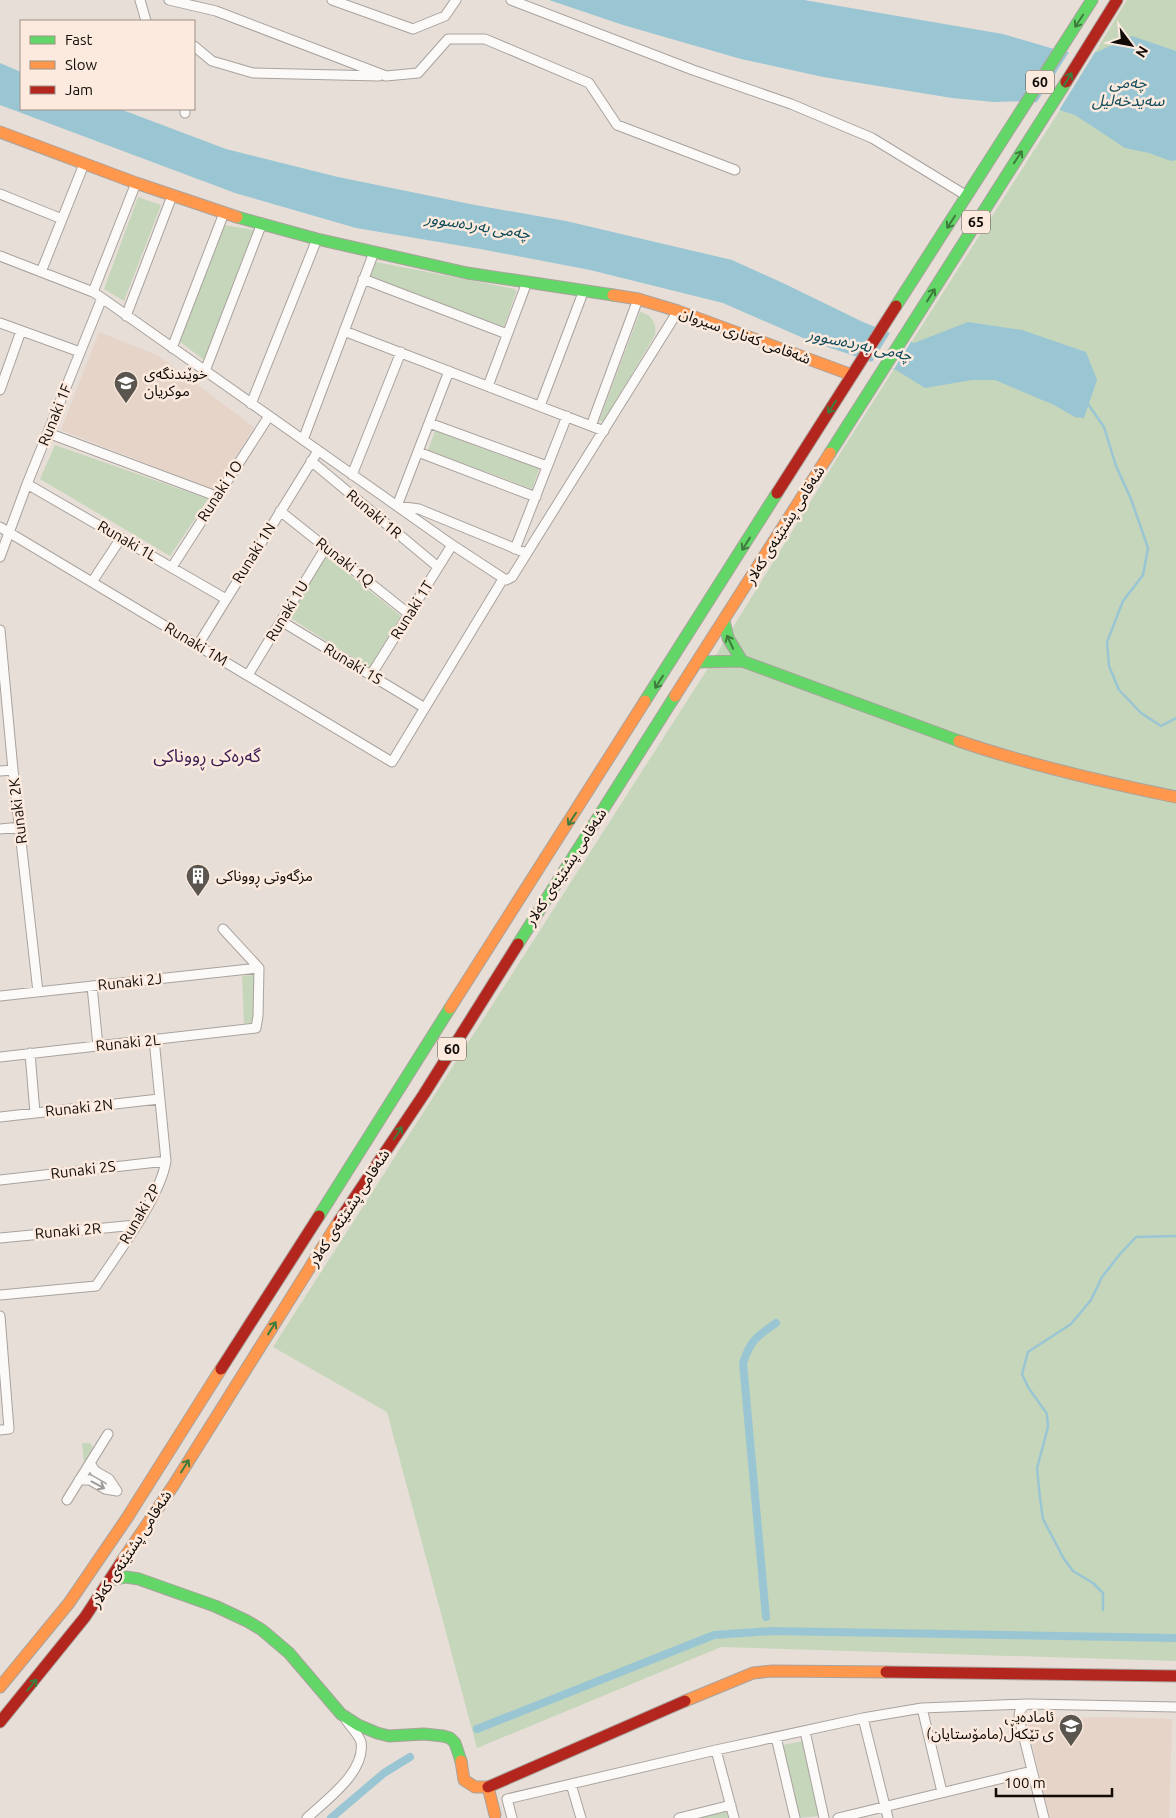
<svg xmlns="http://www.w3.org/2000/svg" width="1176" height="1818" viewBox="0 0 1176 1818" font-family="Ubuntu,'Noto Sans Arabic',sans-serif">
	<rect width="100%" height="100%" fill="#e7ded7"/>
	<path fill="#e6d4c8" d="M99,332L159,356L254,427L215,490L61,430Z
		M1110,1717L1172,1719L1169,1818H1050L1026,1718Z"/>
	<path fill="#c5d6ba" d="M1127,0H1176V1661L721,1647L477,1748L387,1412L273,1347L703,676L841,452L1058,113Z
		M138,197L161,205L124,301L104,289Z
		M224,225L254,230L204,360L179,341Z
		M376,262L515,289L516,292L504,327L370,276Z
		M640,312C652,314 657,324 655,335L603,422L599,421Z
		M435,431L539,469L532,489L428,450Z
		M55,445L208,499L170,556L40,479Z
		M326,556L401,616L369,668L289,617Z
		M254,975L253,1022L244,1024L242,976Z
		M82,1443H90L93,1447L84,1463Z
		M803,1741L819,1816L798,1818L783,1745Z
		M726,1811L728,1818H696Z"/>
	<path fill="#9ac6d4" d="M549,0H804L1003,34L1064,52H1097L1132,36L1176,51V160L1171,161L1149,153L1125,148L1075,115L1032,101L994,102L952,98L823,77L741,59L623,25Z
		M0,63L21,72V109H120L226,149L338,177L475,205L566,221L732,260L785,284L863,322L914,343L968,322L1022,330L1086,352L1097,380L1084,418L1075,417L1054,405L995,380H972L925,388L896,370L810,341L723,303L590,270L480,249L356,228L235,193L0,105Z"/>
	<path fill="#e7ded7" d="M1071,49H1097L1058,112L1035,105Z
		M890,333L911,342L894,369L872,362Z"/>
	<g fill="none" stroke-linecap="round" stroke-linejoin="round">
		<path stroke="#9ac6d4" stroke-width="2.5" d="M1088,404L1104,427L1116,466L1131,499L1148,548L1143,575L1123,601L1107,642L1109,666L1119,690L1141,713L1161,726L1176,718
			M1103,1610V1593L1093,1583L1073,1571L1064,1559L1043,1519L1040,1498L1037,1468L1048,1427L1047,1414L1028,1387L1022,1374L1028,1352L1071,1324L1091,1300L1102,1277L1120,1254L1136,1237L1176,1236"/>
		<path stroke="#9ac6d4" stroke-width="8" d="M766,1617L743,1363C750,1341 757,1336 776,1323
			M477,1729L714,1635L772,1631L1176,1638
			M331,1818L384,1773L410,1757"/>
		<defs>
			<path id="street" d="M140,0L146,21
				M169,0L216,11L386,76L418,73L448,39H485L589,83L617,125L735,170
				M332,0L413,29L445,16L456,0
				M511,0L693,70L791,104L872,138L967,196
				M194,46L212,61L253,73L379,76
				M185,109V113
				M0,194L62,219
				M0,256L93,292L102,298L448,542L506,580L512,577L678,311
				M41,272L84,164
				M363,279L507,334
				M93,292L136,183
				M126,316L172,196
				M0,323L80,352
				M344,331L604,431
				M172,348L224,213
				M205,371L262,223
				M449,371L397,506L419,509L526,553
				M488,386L527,282
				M0,390L21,331
				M251,404L317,239
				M540,406L584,290
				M429,423L547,466
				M591,426L638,299
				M48,433L216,496
				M303,440L374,252
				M418,452L536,497
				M311,461L438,567
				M352,475L401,352
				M27,484L226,599
				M280,511L409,614
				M0,527L392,762L503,579
				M515,549L567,416
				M0,557L27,484L102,298
				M172,567L269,416
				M92,582L121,538
				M281,621L425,708
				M0,630L13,770L38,992
				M198,645L318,451
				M248,675L326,547
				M371,675L452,545
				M0,771L13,770
				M0,829L20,827
				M223,929L259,968
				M92,986L98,1046
				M0,996L259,968
				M30,1053L35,1113
				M0,1057L256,1028L258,1016L259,968
				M0,1117L159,1099
				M0,1180L166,1161
				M0,1238L136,1225
				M0,1295L96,1286C117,1254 160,1198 166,1161L154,1039
				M0,1316L9,1429L0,1430
				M90,1463L95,1471L109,1479L117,1491
				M79,1480H90L105,1489L117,1491
				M67,1500L108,1434
				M922,1708L942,1792
				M863,1718L888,1818
				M805,1731L824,1818
				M776,1737L795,1818
				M716,1750L734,1818
				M571,1784L581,1818
				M307,1818C326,1800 366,1772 361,1742C359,1735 350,1726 346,1720
				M512,1818L507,1799L716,1750L863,1718L922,1708L1026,1704
				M679,1818L731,1805
				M838,1818L1032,1771
				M1044,1818L1019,1718C1019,1711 1021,1705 1029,1704L1176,1707"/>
			<path id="fast" d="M237,217L317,239L467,273L613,295
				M896,306L1092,0
				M830,453L1066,82
				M724,621L728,638L742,661
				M698,662L742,661L959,741
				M645,701L777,493
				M518,944L675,696
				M319,1216L450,1008
				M111,1580L126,1577L139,1579L215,1606L247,1621L262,1630L289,1653L341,1714L358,1725L377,1733L389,1736L424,1734L443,1736L450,1738L455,1743L461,1761"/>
			<path id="slow" d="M0,132L136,183L237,217
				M613,295L638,299L678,311L852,375
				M675,696L830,453
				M959,741C1029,765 1103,782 1176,797
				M450,1008L645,701
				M120,1564L173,1486L339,1221
				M0,1687L69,1603L127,1518L221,1369
				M685,1701L753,1673L772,1671L886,1672
				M461,1761L464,1780L475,1787H488L495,1815"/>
			<path id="jam" d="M1066,82L1117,0
				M777,493L896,306
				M339,1221L424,1094L518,944
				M221,1369L319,1216
				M886,1672L1176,1676
				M0,1722L85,1617L120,1564
				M488,1787L685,1701"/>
		</defs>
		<use href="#street" stroke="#a9a29d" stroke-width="11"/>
		<use href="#fast" stroke="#a9a29d" stroke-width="13"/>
		<use href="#slow" stroke="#a9a29d" stroke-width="13"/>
		<use href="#jam" stroke="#a9a29d" stroke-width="13"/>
		<use href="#street" stroke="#fbfaf9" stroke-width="9"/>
		<use href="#fast" stroke="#63d668" stroke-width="11"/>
		<use href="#slow" stroke="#ff974d" stroke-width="11"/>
		<use href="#jam" stroke="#b3261e" stroke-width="11"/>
	</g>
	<defs><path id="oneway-shaft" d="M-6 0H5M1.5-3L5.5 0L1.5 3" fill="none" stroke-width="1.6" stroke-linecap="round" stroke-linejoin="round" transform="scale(1.25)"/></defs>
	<g stroke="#3e7b3c">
		<use href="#oneway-shaft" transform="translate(1079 21) rotate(123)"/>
		<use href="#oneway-shaft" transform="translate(1068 79) rotate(-58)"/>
		<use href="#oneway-shaft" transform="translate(1018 157) rotate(-57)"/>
		<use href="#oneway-shaft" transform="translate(951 222) rotate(123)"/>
		<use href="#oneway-shaft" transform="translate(931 295) rotate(-58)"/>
		<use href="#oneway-shaft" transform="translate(832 407) rotate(122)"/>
		<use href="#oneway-shaft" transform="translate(746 544) rotate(122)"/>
		<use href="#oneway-shaft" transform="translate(730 642) rotate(-115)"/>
		<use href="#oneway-shaft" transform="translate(659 682) rotate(122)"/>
		<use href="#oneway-shaft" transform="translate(572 819) rotate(123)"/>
		<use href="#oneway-shaft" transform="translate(398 1133) rotate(-57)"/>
		<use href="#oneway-shaft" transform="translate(272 1328) rotate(-58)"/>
		<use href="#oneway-shaft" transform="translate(185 1466) rotate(-58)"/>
		<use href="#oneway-shaft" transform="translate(32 1685) rotate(-50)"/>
	</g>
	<use stroke="#9d9a98" href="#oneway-shaft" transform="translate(98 1485) rotate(28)"/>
	<defs>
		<symbol id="school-pin" viewBox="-11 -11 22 30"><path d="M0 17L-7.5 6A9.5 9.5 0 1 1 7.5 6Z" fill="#5b5550" stroke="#fbeadd"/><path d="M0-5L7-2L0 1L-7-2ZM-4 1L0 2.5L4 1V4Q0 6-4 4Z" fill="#fff"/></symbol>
		<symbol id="building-pin" viewBox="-11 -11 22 30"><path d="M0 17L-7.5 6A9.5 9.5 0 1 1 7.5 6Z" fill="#5b5550" stroke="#fbeadd"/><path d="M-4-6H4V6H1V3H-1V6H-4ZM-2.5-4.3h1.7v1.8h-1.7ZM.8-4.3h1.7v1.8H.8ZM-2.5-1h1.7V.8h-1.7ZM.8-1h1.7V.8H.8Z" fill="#fff"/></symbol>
	</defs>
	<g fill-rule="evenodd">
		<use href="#school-pin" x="112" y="369" width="28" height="38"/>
		<use href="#building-pin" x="184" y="862" width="28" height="38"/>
		<use href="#school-pin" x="1057" y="1712" width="28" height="38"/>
	</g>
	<g text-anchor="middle" stroke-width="5" stroke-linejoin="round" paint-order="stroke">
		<g fill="#fbeadd" stroke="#564e47" stroke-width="1">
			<rect x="1026" y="70.5" width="28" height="23" rx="4"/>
			<rect x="962" y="210.5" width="28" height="23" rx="4"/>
			<rect x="438" y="1037.5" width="28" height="23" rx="4"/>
		</g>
		<g font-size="14" font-weight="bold" fill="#100b07">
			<text x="1040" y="87">60</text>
			<text x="976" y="227">65</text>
			<text x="452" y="1054">60</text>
		</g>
		<g font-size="15" fill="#100b07" stroke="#fbeadd">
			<text transform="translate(745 336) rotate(20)" y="5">شەقامی کەناری سیروان</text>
			<text transform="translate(55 415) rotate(-68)" y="5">Runaki 1F</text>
			<text transform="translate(220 491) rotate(-57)" y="5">Runaki 1O</text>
			<text transform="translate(374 514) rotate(40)" y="5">Runaki 1R</text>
			<text transform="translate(785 525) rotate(-58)" y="5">شەقامی پشتێنەی کەلار</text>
			<text transform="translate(127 541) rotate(30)" y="5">Runaki 1L</text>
			<text transform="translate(254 553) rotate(-58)" y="5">Runaki 1N</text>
			<text transform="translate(345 562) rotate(38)" y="5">Runaki 1Q</text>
			<text transform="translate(412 610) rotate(-58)" y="5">Runaki 1T</text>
			<text transform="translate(287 611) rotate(-59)" y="5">Runaki 1U</text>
			<text transform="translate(196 644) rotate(31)" y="5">Runaki 1M</text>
			<text transform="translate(353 664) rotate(31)" y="5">Runaki 1S</text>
			<text transform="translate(18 811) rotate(-97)" y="5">Runaki 2K</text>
			<text transform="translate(566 867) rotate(-57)" y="5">شەقامی پشتێنەی کەلار</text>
			<text transform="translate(130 982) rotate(-6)" y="5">Runaki 2J</text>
			<text transform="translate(128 1043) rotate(-6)" y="5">Runaki 2L</text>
			<text transform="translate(79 1108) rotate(-6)" y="5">Runaki 2N</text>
			<text transform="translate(83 1170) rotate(-7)" y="5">Runaki 2S</text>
			<text transform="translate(349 1208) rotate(-57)" y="5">شەقامی پشتێنەی کەلار</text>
			<text transform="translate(140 1214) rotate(-60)" y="5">Runaki 2P</text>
			<text transform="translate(68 1231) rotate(-5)" y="5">Runaki 2R</text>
			<text transform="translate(131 1549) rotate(-57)" y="5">شەقامی پشتێنەی کەلار</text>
		</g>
		<g font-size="15" fill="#100b07" stroke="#fbeadd" text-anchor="start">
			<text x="144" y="379">خوێندنگەی<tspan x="144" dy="17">موکریان</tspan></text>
			<text x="216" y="881">مزگەوتی ڕووناکی</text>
			<text x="1054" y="1722" text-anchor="end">ئامادەیی<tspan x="1054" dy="17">(مامۆستایان)ی تێکەڵ</tspan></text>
		</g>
		<g font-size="16" font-style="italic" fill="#0f4a5a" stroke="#fbeadd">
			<text x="1128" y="88">چەمی<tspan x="1128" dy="18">سەیدخەلیل</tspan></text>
			<text transform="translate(478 225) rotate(9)" y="6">چەمی بەردەسوور</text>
			<text transform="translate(860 344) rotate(12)" y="6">چەمی بەردەسوور</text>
		</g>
		<g font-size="18" fill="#3c1c54" stroke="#fbeadd">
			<text x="207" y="762">گەرەکی ڕووناکی</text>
		</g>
	</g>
	<rect x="20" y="20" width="175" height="90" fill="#fbeadd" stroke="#9d9187"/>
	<rect x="30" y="36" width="25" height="8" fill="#63d668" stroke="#9d9187"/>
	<text x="65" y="45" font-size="15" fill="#100b07">Fast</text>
	<rect x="30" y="61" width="25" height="8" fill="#ff974d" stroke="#9d9187"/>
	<text x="65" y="70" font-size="15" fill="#100b07">Slow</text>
	<rect x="30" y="86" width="25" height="8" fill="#b3261e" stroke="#9d9187"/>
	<text x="65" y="95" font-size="15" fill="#100b07">Jam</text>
	<g transform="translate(1131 45) rotate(122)" stroke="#fbeadd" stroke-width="4" paint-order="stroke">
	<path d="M0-4L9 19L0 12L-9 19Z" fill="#100b07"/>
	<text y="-8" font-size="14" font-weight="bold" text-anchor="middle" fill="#100b07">N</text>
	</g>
	<path d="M996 1788v8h116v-8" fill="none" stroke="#100b07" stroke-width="2.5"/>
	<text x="1004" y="1788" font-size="15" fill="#100b07" stroke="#fbeadd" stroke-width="4" paint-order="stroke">100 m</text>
</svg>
